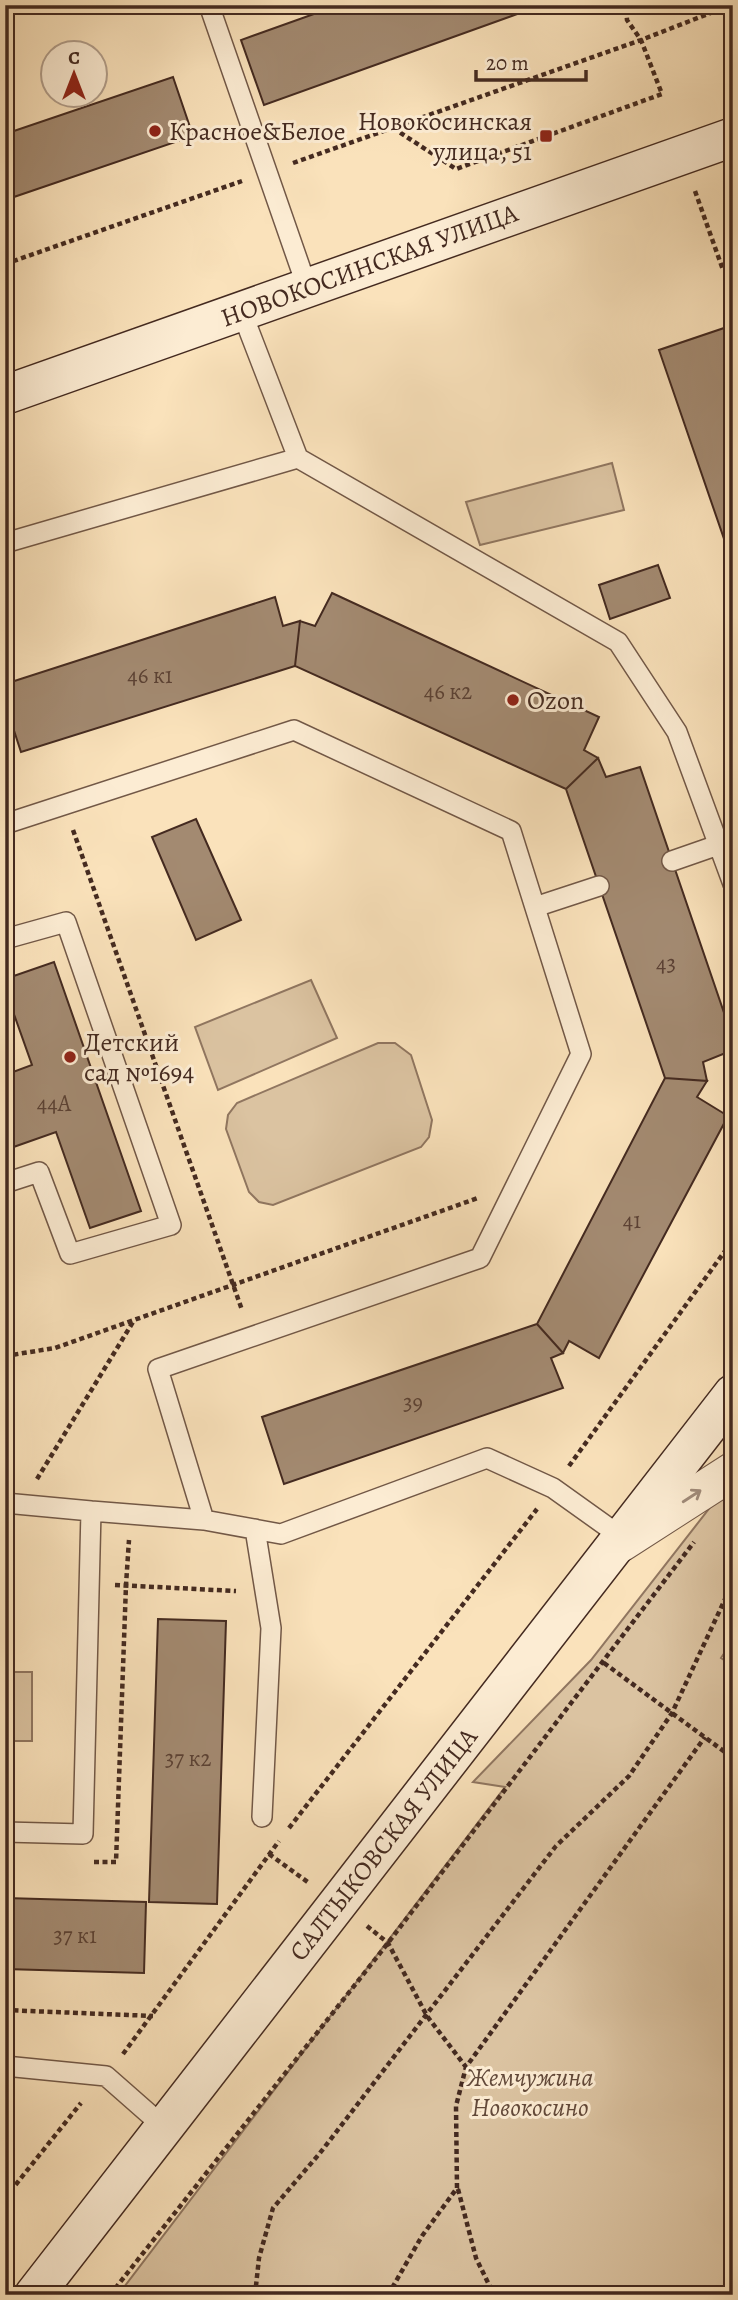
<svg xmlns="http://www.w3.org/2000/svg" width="738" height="2300" viewBox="0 0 738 2300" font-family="Alegreya,serif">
	<rect width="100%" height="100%" fill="#fae2bb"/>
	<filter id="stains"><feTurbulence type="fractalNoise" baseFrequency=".00286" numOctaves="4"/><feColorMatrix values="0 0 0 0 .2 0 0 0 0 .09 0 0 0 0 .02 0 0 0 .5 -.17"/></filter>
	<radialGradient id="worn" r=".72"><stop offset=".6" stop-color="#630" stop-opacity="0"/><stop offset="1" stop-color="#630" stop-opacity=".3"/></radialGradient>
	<path fill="#dbc3a1" stroke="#907660" stroke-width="2" d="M612,463L624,510L480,545L466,502Z
		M311,980L337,1038L218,1090L195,1027Z
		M378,1043H395L411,1055L432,1120L429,1137L421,1147L273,1205L259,1202L249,1192L226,1129L228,1115L237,1103Z
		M733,1478V1640L721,1658L733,1666V2295H118L505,1787L473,1782L591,1660Z
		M5,1672H32V1741H5Z"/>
	<path fill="#a38a71" stroke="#442a20" stroke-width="2" d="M339,5H533L534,8L264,105L241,40Z
		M173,77L193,136L5,200V134Z
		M733,325V565L659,350Z
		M658,565L670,598L610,619L599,585Z
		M332,593L599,717L584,750L598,758L566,789L295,666L300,621L315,626Z
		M275,597L283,626L300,621L295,666L21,752L5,703V684Z
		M598,758L606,777L640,767L733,1039V1050L703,1062L707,1081L665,1078L566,789Z
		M196,819L241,920L196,940L152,837Z
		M54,962L141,1211L90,1228L56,1132L5,1150V1075L32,1065L5,989V979Z
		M665,1078L707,1081L697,1097L728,1116L599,1358L569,1341L563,1353L537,1324Z
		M537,1324L563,1353L551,1358L563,1388L284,1484L262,1417Z
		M158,1619L226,1621L217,1904L149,1902Z
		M5,1898L146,1902L144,1973L5,1969Z"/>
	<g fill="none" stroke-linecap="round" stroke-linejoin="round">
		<defs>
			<path id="lane" d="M209,5L307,287
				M241,310L298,458
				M5,543L298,458L618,642L677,732L733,884
				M5,824L294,730L511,831L581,1054L480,1258L158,1369L204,1520L281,1534L487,1458L553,1488L623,1538
				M672,861L718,845
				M535,907L599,886
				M5,939L66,922L171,1225L70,1254L39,1172L5,1183
				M5,1503L91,1511
				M255,1529L271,1628L262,1817
				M5,1832L83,1834L91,1511L204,1520
				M5,2066L106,2076L164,2127"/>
			<path id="street" d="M621,1543L733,1471"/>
			<path id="secondary" d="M5,395L733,137
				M34,2295L733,1394"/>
		</defs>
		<use href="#lane" stroke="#725847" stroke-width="22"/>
		<use href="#street" stroke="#725847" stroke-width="39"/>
		<use href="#secondary" stroke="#442a20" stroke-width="41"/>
		<path stroke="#442a20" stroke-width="4.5" stroke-dasharray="5 3.5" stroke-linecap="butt" d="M393,128L456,169L662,94L641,40L627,20L626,5
			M293,163L641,40L731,5
			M695,191L723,270L733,267
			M5,264L242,181
			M73,830L242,1310
			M5,1356L55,1348L478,1198
			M569,1466L733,1240
			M37,1479L133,1322
			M115,1585L236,1591
			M604,1663L733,1758
			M289,1828L537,1509
			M269,1854L309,1883
			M94,1862H116L126,1585L129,1540
			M367,1926L388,1943L427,2016L466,2067
			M5,2010L153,2016
			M123,2054L279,1841
			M458,2189L476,2258L494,2295
			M5,2198L81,2103
			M110,2295L388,1943L694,1542
			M255,2295L259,2258L273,2208L320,2153L556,1846L629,1776L672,1713L733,1582
			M388,2295L422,2236L457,2188L456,2106L466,2067L705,1737
			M725,2295L733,2267"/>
		<use href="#lane" stroke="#fcecd3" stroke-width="19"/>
		<use href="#street" stroke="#fcecd3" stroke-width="37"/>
		<use href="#secondary" stroke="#fcecd3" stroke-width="38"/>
	</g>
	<defs><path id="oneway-shaft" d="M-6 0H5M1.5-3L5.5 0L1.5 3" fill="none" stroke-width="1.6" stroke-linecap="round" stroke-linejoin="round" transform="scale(1.75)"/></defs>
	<use stroke="#a08b7a" href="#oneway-shaft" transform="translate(692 1496) rotate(-33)"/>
	<g fill="#8f2418" stroke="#fcecd3" stroke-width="2.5">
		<circle cx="155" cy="131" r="7"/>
		<rect x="539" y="129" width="14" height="14" rx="3.5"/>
		<circle cx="513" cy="700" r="7"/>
		<circle cx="70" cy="1057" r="7"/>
	</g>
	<g text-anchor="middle" stroke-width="6" stroke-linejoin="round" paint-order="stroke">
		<g font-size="23" fill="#5c4234">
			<text x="150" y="683">46 к1</text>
			<text x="448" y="699">46 к2</text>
			<text x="666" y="971">43</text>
			<text x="54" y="1111">44А</text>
			<text x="632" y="1228">41</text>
			<text x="413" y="1410">39</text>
			<text x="188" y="1766">37 к2</text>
			<text x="75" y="1943">37 к1</text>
		</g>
		<g font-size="26" fill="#442a20" stroke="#fcecd3" text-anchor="start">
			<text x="532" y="130" text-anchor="end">Новокосинская<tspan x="532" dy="30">улица, 51</tspan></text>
			<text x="169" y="140">Красное&amp;Белое</text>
			<text x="527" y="709">Ozon</text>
			<text x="84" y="1051">Детский<tspan x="84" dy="30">сад №1694</tspan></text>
		</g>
		<g font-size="26" fill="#442a20" stroke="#fcecd3">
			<text transform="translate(369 265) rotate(-20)" y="9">НОВОКОСИНСКАЯ УЛИЦА</text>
			<text transform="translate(383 1844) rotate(-52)" y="9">САЛТЫКОВСКАЯ УЛИЦА</text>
		</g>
		<g font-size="26" font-style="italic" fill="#62493a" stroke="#fcecd3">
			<text x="530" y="2086">Жемчужина<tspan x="530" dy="30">Новокосино</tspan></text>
		</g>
	</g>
	<rect width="738" height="2300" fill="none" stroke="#fae2bb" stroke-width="28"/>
	<rect x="7" y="7" width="724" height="2286" fill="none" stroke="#442a20" stroke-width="3.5"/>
	<rect x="14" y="14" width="710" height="2272" fill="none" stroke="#442a20" stroke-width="2"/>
	<g transform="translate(74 74)"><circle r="33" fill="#fcecd3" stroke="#b29e8b" stroke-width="2"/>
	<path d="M0-5L12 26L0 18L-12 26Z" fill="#8f2418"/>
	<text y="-10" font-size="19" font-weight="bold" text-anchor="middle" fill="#442a20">С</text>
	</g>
	<path d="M476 70v10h110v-10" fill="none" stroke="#442a20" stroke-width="3.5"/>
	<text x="486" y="70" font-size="21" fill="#442a20" stroke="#fcecd3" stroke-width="5" paint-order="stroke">20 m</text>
	<rect width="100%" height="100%" filter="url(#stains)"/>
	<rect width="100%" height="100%" fill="url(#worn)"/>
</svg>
